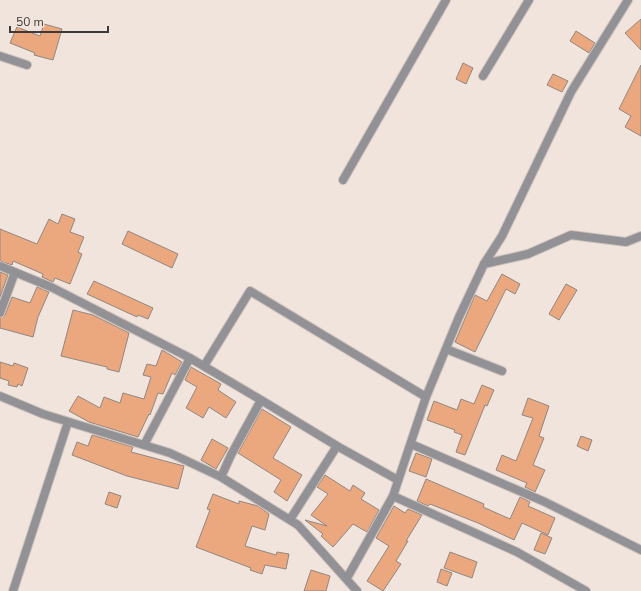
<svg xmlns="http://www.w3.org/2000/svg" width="641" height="591" viewBox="0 0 641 591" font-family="'Nunito Sans',sans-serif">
	<rect width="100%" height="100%" fill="#f0e4dd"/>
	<path fill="#eba77e" stroke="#928781" d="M641,19V50L625,33Z
		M44,24L62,29L53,60L34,55L35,53L10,43L17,27L40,36Z
		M576,31L595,43L589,53L570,41Z
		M463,63L473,68L466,84L456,79Z
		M641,65V136L625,127L631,116L619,109Z
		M553,74L568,81L562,92L547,85Z
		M62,214L75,219L70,232L84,237L78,252L82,254L70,284L55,278L53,282L42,277L43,274L13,261L12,265L0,261V229L37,244L49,219L58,224Z
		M128,231L178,254L172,268L122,244Z
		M0,272L8,275L0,297Z
		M502,274L520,284L515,294L506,289L475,352L455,342L475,295L487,301Z
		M94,281L153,308L148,319L138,315L137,317L87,294Z
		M566,284L577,290L559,320L549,314Z
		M37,287L49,292L38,317L33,337L0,328V318L5,315L12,297L30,303Z
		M73,310L93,315L129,333L119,372L107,369V367L61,356Z
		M162,350L182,362L175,375L172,373L163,394L158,393L150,415L149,414L138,437L89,422L69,411L78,396L100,408L104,397L120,403L123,393L144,399L151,377L143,375L147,364L156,366Z
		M0,362L13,366L14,363L28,368L22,386L18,384L17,387L8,385L9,381L0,378Z
		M191,367L221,384L218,390L236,402L226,418L209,407L203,418L186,408L197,387L185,380Z
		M482,385L494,390L487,406L485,405L465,455L456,452L462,435L454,432L455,430L427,420L434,401L457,410L461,399L474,404Z
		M528,398L549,406L539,436L544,438L533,465L545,470L535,492L525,487L527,483L496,470L502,455L516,461L533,418L522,415Z
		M262,409L291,427L273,458L302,475L287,501L274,492L281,480L238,453Z
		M92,435L133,447L131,452L184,466L178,489L127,476L72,455L77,442L88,446Z
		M581,436L592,440L588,451L577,446Z
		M212,439L228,448L216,469L201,460Z
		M416,453L432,459L426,477L409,471Z
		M325,475L350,491L353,485L365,493L361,499L379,510L367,532L353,524L333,547L321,536L323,534L305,520L327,526L311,515L328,494L317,487Z
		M426,479L484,504L483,507L510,519L520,497L530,502L528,506L555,518L548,535L522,523L514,540L478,523L430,504L428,506L417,501Z
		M109,492L121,496L117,508L105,504Z
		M213,494L239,504V501L258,506L269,514L265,530L252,526L245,546L276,555L277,552L289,554L286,569L265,565L262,574L250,570L251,568L196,547L210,510L207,509Z
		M394,506L405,513L408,509L422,515L406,541H408L396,561L401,564L383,591L367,581L389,546L376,538Z
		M541,533L552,538L545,554L534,550Z
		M450,552L477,562L472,578L444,568Z
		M441,569L452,573L447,586L437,582Z
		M311,570L330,576L326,591H304Z"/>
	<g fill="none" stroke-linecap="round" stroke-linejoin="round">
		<defs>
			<path id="minor" d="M0,56L27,65
				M483,76L529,0
				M343,180L446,0
				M484,264L528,254L571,235L626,242L641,236
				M0,266L51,287L190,358L261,400L231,455L221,477L298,525L357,591
				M0,313L15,272
				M446,349L502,371
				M204,366L250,291L426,397
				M0,396L43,414L170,453L221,477
				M261,400L337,446L398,480
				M411,444L545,502L641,550
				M144,445L190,358
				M393,496L517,552L586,591
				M291,518L337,446
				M347,578L393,496L426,397L459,317L484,264L502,236L571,92L628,0
				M13,591L68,422"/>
		</defs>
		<use href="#minor" stroke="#cdc2bc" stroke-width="10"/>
		<use href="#minor" stroke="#929196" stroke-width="8"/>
	</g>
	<path d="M10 26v6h98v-6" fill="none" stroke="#3f3a37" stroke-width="2"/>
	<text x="16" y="26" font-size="12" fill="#3f3a37" stroke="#f0e4dd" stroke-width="3" paint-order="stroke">50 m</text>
</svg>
